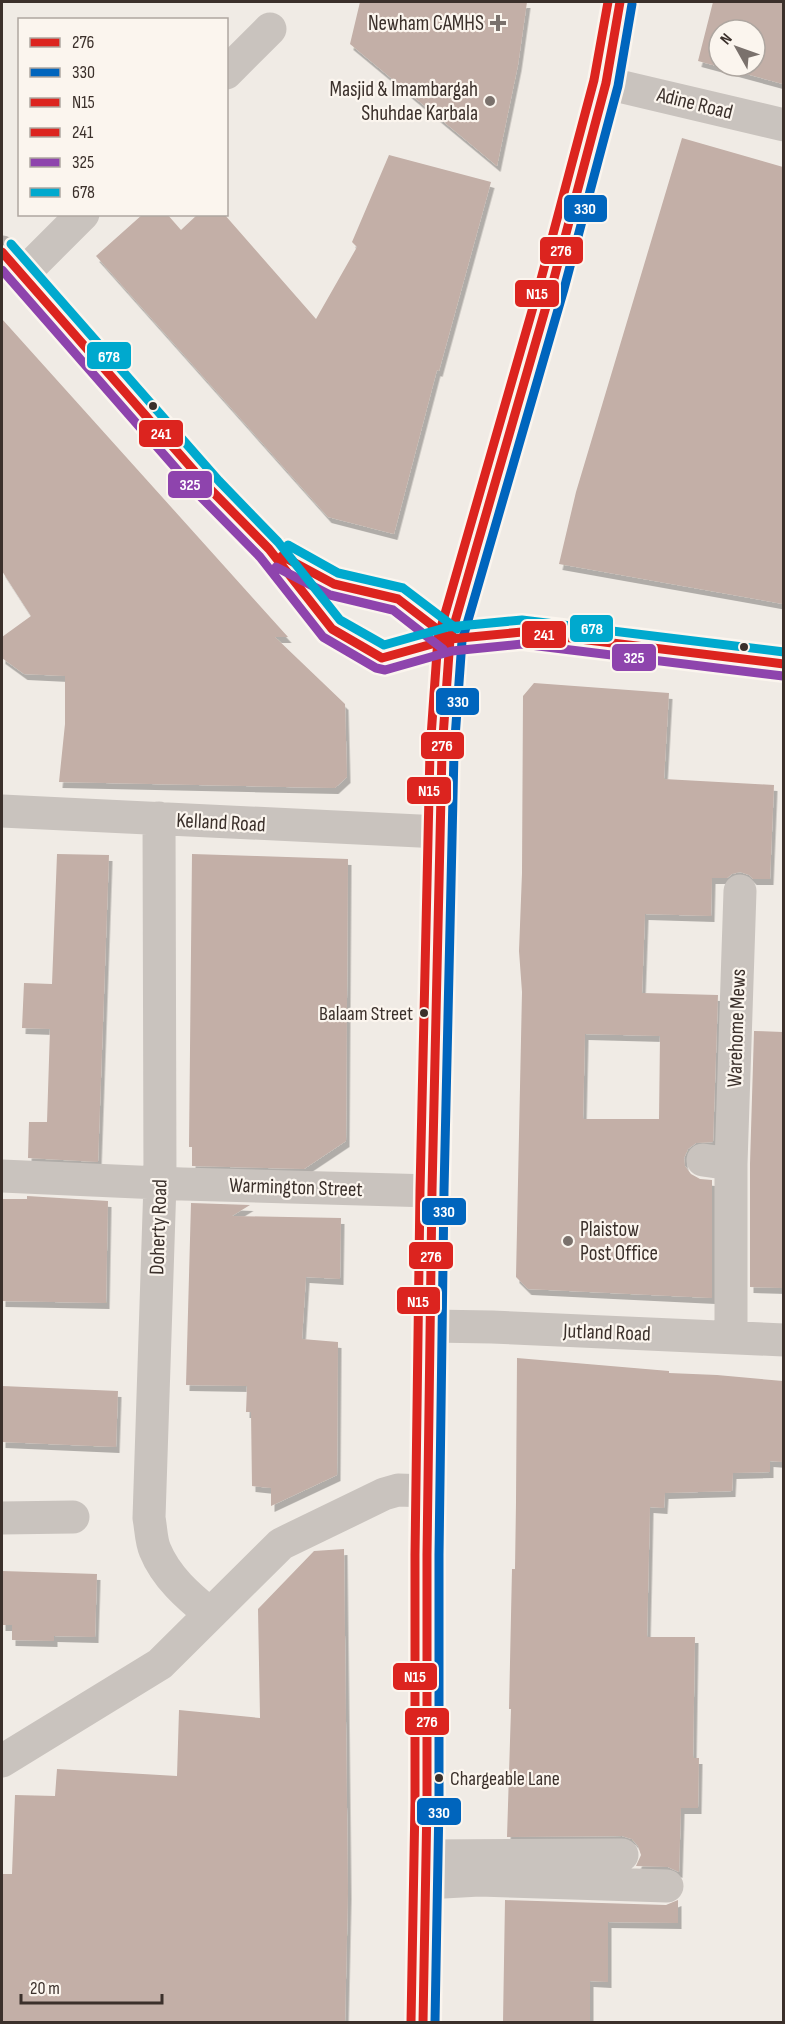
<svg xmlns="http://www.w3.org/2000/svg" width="785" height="2024" viewBox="0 0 785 2024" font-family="'Sofia Sans Condensed',sans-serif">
	<defs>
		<filter id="shadow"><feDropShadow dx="3.5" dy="6" stdDeviation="0" flood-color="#0004"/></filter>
	</defs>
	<rect width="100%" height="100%" fill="#f0ebe5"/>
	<path fill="#c3afa7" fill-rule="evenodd" filter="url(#shadow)" d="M360,2H527L518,65L497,166L350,44Z
		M713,2H783V84L698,61ZM719,30H755V66H719Z
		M682,138L783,167V604L559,564L576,492Z
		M389,155L491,182L439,371L437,370L394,534L328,517L96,256L143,214H167L181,230L198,214H224L316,319L357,247L352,242Z
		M2,319L288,637H275L345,704L347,777L335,788L59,782L65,724V676L24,674L2,658V637L31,616L2,571Z
		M534,683L669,693L664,779L774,785L770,879H753L749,875L740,872L732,874L727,878H712L711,916L645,914L642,993L718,995L713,1142L696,1143L688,1149L684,1158L685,1166L691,1174L700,1179L712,1180V1298L528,1289L516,1277L522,992L519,951L522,873L523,696ZM585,1034L660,1036L659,1119H583Z
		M57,854L109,855L98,1162L28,1158L29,1122H47L50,1029L22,1028L24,983L52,984Z
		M192,854L348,859L346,1141L304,1169L192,1166V1147H189Z
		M754,1031L783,1032V1288L750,1287V1164Z
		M27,1196L108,1201L106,1303L2,1301V1199H27Z
		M191,1203L250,1205L232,1216L341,1218L340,1279L306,1277L302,1339L338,1342L337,1475L271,1506V1488L252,1486L251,1412H246L247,1386L186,1385Z
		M517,1358L669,1371V1373L717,1375L783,1381V1462L770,1461V1472L733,1473L732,1491L665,1493L664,1508L650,1507L647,1637H695L693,1758H699L698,1808H681L679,1872L668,1867L636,1866L641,1855L638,1846L632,1839L622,1836L507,1837L511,1709H509L512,1569H515L516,1502Z
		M2,1386L118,1391L116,1447L2,1442Z
		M344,1549L348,1893L345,2022H2V1874H12L15,1795L55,1796L57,1769L177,1776L179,1710L260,1718L258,1609L314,1551Z
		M2,1571L97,1574L95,1637L54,1636V1641L12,1640V1625H2Z
		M505,1900L666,1905L678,1900V1923L608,1922V1982L590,1981V2022H503Z"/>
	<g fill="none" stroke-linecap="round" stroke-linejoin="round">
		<path stroke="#c9c3be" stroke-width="33" d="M226,73L270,29
			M606,83L784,125
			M23,274L83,214
			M450,639L522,632L784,664
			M2,811L440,832
			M159,818L160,1183L149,1518C151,1528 151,1541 155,1550C166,1577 188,1596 210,1614
			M703,1160L731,1164
			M2,1176L182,1184L432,1191
			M431,1326L492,1327L784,1340
			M731,1337V1164L740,891
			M2,1518L73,1517
			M2,1761L160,1664L281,1544L384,1494L398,1490L428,1491
			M426,1856L622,1855
			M426,1883L479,1880L667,1886"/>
		<path stroke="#b8b1ad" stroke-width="33" d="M2,252L210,489L269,549L332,629L382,658L450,639
			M281,555L334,584L398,599L450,639
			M423,2022L427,1802V1555L432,1191L442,751L450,639L552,286L606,83L620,2"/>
		<defs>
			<path id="bus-1" d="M423,2022L427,1802V1555L432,1191L442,751L450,639L552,286L606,83L620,2"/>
			<path id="bus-2" d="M435,2022L439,1802V1555L444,1191L454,752L462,641L564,289L618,86L632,4"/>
			<path id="bus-3" d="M411,2022L415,1802V1555L420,1191L430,751L438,638L540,283L594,80L608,2"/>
			<path id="bus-4" d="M2,252L210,489L269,549L332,629L382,658L450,639L522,632L784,664
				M282,556L334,584L398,599L450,639"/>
			<path id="bus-5" d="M2,270L201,497L260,557L323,637L376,668L385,670L452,651L522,644L783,676
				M276,567L330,595L393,610L443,649"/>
			<path id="bus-6" d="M11,244L219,481L278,542L340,620L384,645L448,627L522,620L784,652
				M288,545L338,573L403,588L457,629"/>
		</defs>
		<use href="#bus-1" stroke="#fbf5ee" stroke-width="14"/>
		<use href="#bus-2" stroke="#fbf5ee" stroke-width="14"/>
		<use href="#bus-3" stroke="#fbf5ee" stroke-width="14"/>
		<use href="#bus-4" stroke="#fbf5ee" stroke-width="14"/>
		<use href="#bus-5" stroke="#fbf5ee" stroke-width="14"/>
		<use href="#bus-6" stroke="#fbf5ee" stroke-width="14"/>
		<use href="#bus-1" stroke="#dc241f" stroke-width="9"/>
		<use href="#bus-2" stroke="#0065bd" stroke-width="9"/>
		<use href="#bus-3" stroke="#dc241f" stroke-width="9"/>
		<use href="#bus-4" stroke="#dc241f" stroke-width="9"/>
		<use href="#bus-5" stroke="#8e44ad" stroke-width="9"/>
		<use href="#bus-6" stroke="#00a9ce" stroke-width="9"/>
	</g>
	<g fill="#7a716c" stroke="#fbf5ee" stroke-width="2">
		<path d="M495 14h6v6h6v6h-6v6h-6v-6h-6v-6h6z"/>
		<circle cx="490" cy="101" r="6"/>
		<circle cx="568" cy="1241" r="6"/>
	</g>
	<g fill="#3b302b" stroke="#fbf5ee" stroke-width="2">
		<circle cx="153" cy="406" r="5"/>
		<circle cx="744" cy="647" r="5"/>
		<circle cx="424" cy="1013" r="5"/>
		<circle cx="439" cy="1778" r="5"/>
	</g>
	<g text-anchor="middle" stroke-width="4.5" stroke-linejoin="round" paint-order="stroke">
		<g font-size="20" fill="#3b302b" stroke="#fbf5ee" text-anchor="end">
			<text x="413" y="1020">Balaam Street</text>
			<text x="450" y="1785" text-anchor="start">Chargeable Lane</text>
		</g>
		<g font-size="21" fill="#3b302b" stroke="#fbf5ee" text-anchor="end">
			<text x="484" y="30">Newham CAMHS</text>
			<text x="478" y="96">Masjid &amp; Imambargah<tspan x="478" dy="24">Shuhdae Karbala</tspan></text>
			<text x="580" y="1236" text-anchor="start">Plaistow<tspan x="580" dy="24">Post Office</tspan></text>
		</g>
		<g font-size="21" fill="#3b302b" stroke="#fbf5ee">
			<text transform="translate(695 103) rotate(14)" y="7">Adine Road</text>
			<text transform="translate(221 822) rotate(3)" y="7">Kelland Road</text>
			<text transform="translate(736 1028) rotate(-88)" y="7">Warehome Mews</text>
			<text transform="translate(296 1187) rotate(2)" y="7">Warmington Street</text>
			<text transform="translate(158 1227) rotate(-88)" y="7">Doherty Road</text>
			<text transform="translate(607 1332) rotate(2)" y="7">Jutland Road</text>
		</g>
	</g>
	<g stroke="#fbf5ee" stroke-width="2">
		<rect x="563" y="194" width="45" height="29" rx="6" fill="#0065bd"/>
		<rect x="539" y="236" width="45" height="29" rx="6" fill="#dc241f"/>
		<rect x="514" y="279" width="46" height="29" rx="6" fill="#dc241f"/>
		<rect x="86" y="341" width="46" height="29" rx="6" fill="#00a9ce"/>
		<rect x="138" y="419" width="46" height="29" rx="6" fill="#dc241f"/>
		<rect x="167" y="470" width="46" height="29" rx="6" fill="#8e44ad"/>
		<rect x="569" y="614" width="45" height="29" rx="6" fill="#00a9ce"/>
		<rect x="521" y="620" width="46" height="29" rx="6" fill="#dc241f"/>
		<rect x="611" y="643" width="46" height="29" rx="6" fill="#8e44ad"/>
		<rect x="435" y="687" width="45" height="29" rx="6" fill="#0065bd"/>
		<rect x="420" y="731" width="45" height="29" rx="6" fill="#dc241f"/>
		<rect x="406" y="776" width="46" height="29" rx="6" fill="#dc241f"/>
		<rect x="421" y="1197" width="46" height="29" rx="6" fill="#0065bd"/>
		<rect x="408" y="1241" width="46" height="29" rx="6" fill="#dc241f"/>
		<rect x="396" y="1286" width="45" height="29" rx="6" fill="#dc241f"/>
		<rect x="392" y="1662" width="46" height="29" rx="6" fill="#dc241f"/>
		<rect x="404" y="1707" width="46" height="29" rx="6" fill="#dc241f"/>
		<rect x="416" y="1797" width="46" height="29" rx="6" fill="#0065bd"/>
	</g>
	<g font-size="16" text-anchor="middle" font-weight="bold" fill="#fff">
		<text x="585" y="214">330</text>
		<text x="561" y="256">276</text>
		<text x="537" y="299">N15</text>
		<text x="109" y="362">678</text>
		<text x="161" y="439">241</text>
		<text x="190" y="490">325</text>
		<text x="592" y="634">678</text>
		<text x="544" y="640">241</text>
		<text x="634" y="663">325</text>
		<text x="458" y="707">330</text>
		<text x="442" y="751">276</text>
		<text x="429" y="796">N15</text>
		<text x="444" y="1217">330</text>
		<text x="431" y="1262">276</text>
		<text x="418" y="1307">N15</text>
		<text x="415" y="1682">N15</text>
		<text x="427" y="1727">276</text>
		<text x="439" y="1818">330</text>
	</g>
	<rect width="785" height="2024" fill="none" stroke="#3b302b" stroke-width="6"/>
	<rect x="18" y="18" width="210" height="198" fill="#fbf5ee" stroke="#aea6a0" stroke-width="1.5"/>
	<rect x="30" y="38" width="30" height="9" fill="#dc241f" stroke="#aea6a0" stroke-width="1.5"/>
	<text x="72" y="48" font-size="18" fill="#3b302b">276</text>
	<rect x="30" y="68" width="30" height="9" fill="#0065bd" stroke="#aea6a0" stroke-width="1.5"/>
	<text x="72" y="78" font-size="18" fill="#3b302b">330</text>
	<rect x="30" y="98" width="30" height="9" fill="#dc241f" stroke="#aea6a0" stroke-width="1.5"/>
	<text x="72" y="108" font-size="18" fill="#3b302b">N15</text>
	<rect x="30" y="128" width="30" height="9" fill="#dc241f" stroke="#aea6a0" stroke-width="1.5"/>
	<text x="72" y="138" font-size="18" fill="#3b302b">241</text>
	<rect x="30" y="158" width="30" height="9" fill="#8e44ad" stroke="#aea6a0" stroke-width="1.5"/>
	<text x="72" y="168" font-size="18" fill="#3b302b">325</text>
	<rect x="30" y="188" width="30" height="9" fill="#00a9ce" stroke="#aea6a0" stroke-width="1.5"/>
	<text x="72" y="198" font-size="18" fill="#3b302b">678</text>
	<g transform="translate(737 48) rotate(310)"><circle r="28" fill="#fbf5ee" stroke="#aea6a0" stroke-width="1.5"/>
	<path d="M0-4.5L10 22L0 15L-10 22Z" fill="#7a716c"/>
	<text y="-9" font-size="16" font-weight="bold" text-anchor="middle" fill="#3b302b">N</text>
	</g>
	<path d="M21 1994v9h141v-9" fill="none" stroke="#3b302b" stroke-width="3"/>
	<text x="30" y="1994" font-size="18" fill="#3b302b" stroke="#fbf5ee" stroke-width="4.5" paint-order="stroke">20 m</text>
</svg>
